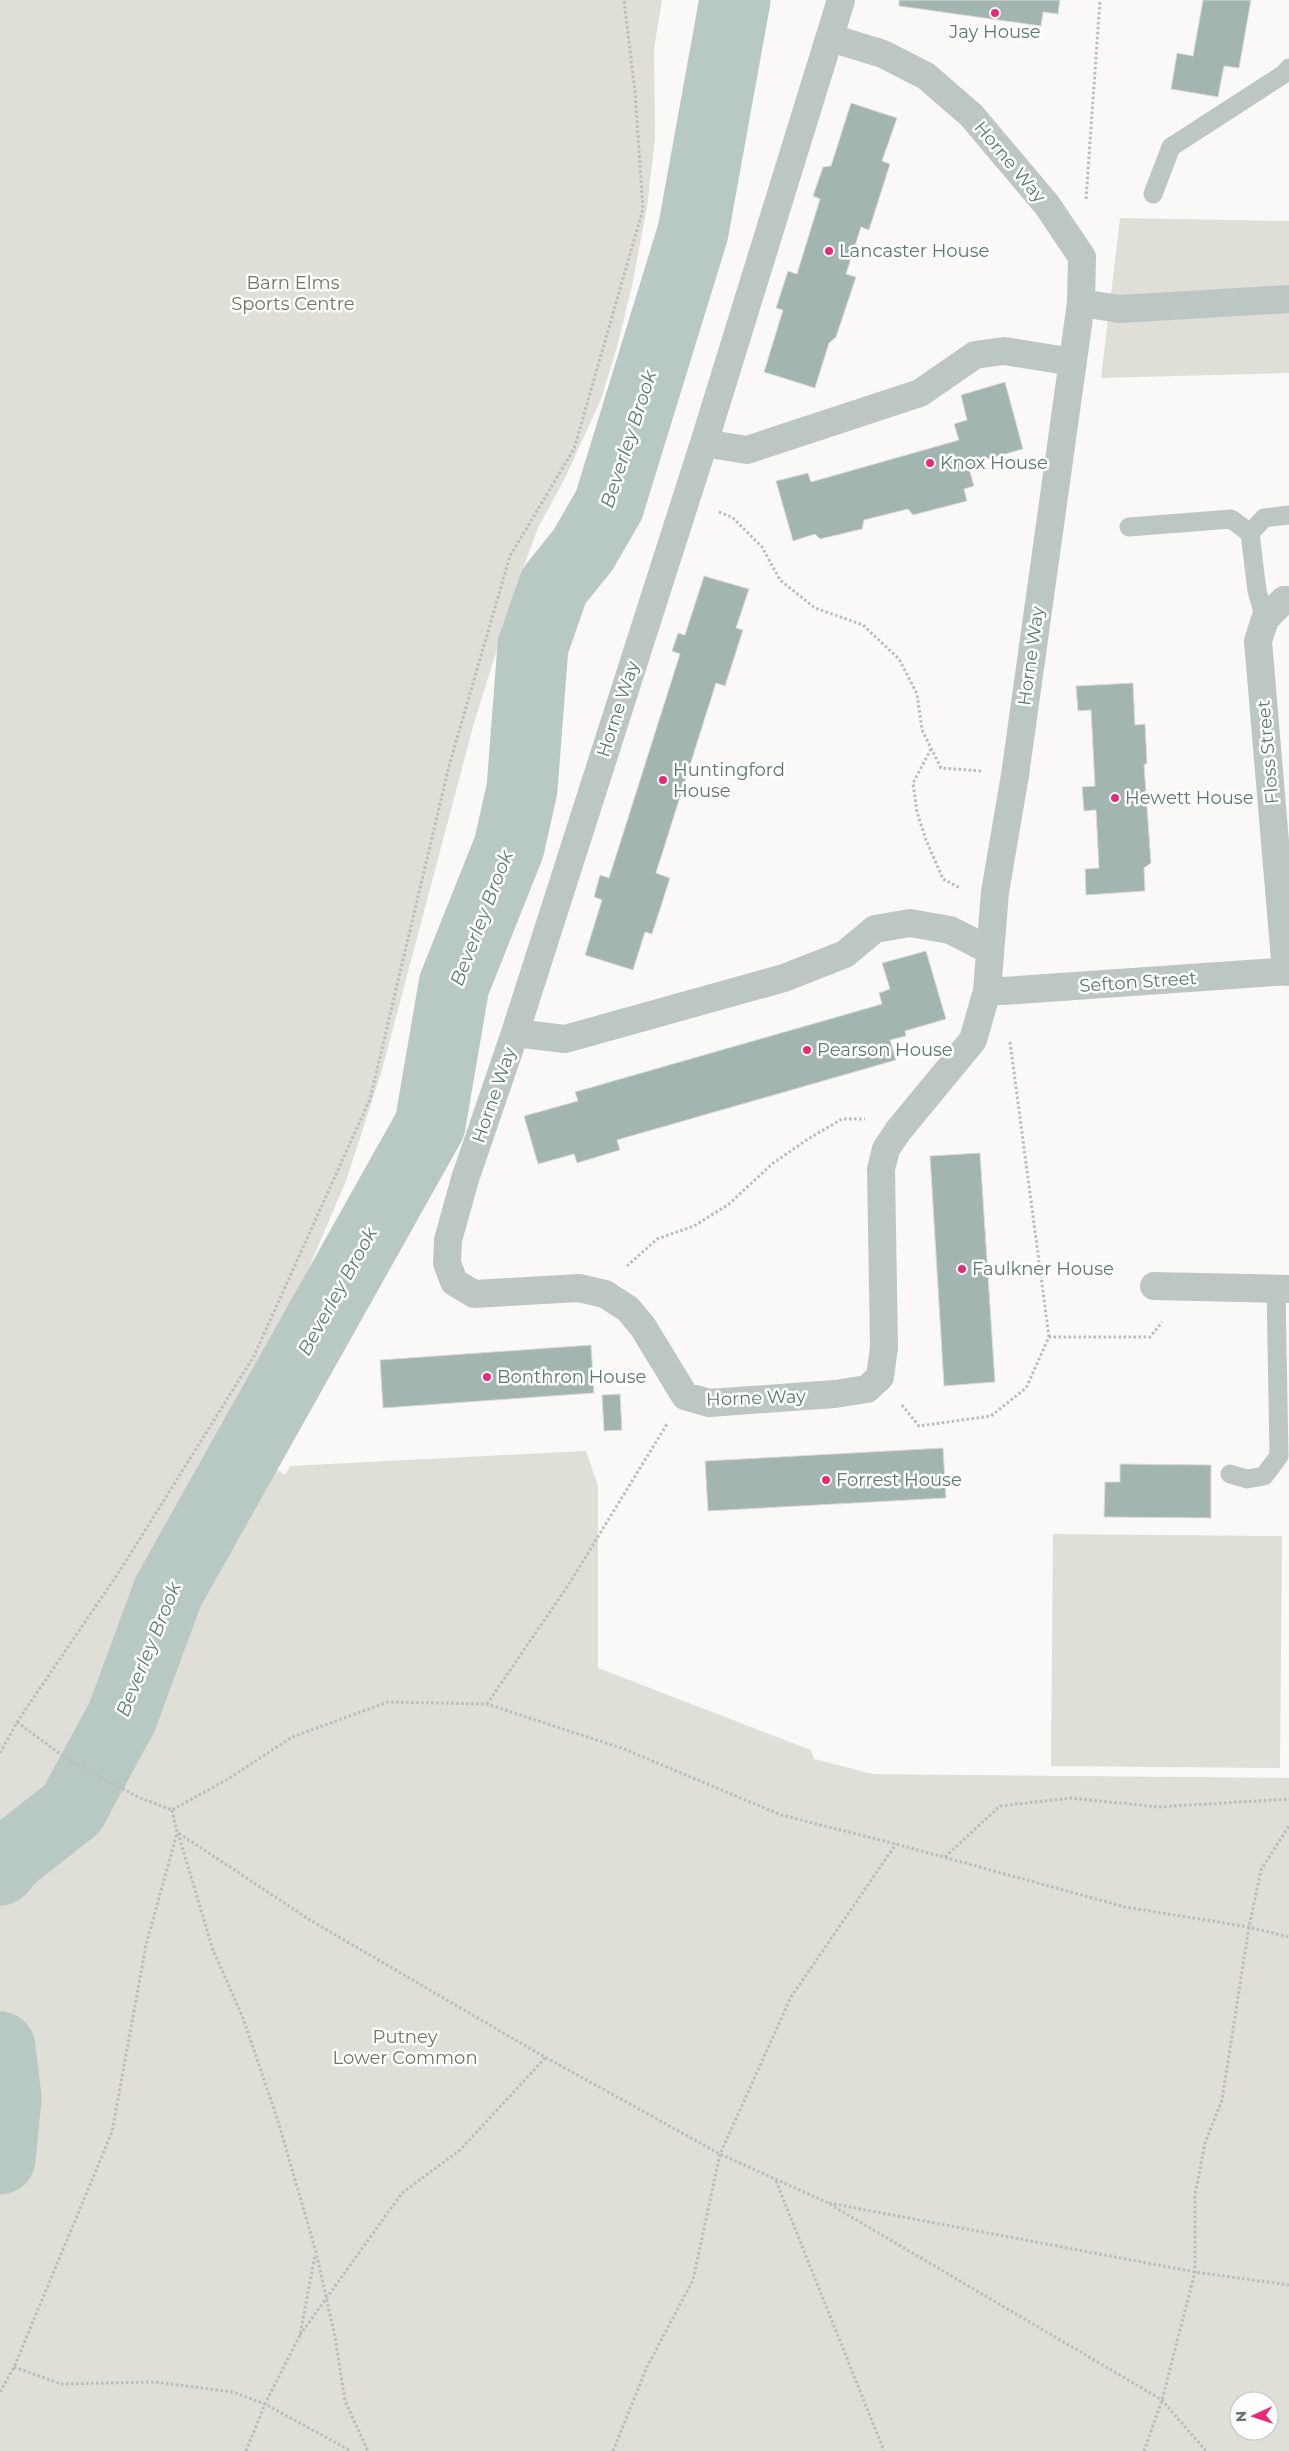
<svg xmlns="http://www.w3.org/2000/svg" width="1289" height="2451" viewBox="0 0 1289 2451" font-family="Montserrat,sans-serif">
	<rect width="100%" height="100%" fill="#faf9f8"/>
	<path fill="#dfded7" fill-rule="evenodd" d="M0,0H662L654,49L655,139L647,207L632,286L617,347L601,399L566,476L538,528L519,579L474,723L382,1070L346,1181L292,1307L254,1385L224,1435L285,1475L290,1466L586,1451L598,1486V1668L811,1750L814,1759L873,1774L1289,1778V2451H0ZM1239,2401H1269V2431H1239Z
		M1120,218L1289,221V373L1101,378Z
		M1053,1534L1282,1536L1280,1768L1051,1766Z"/>
	<g fill="none" stroke-linecap="round" stroke-linejoin="round">
		<path stroke="#b7c9c2" stroke-width="71" d="M0,1870L12,1856L72,1809L122,1717L168,1592L430,1125L454,985L509,847L522,789L533,646L554,586L583,550L609,505L693,232L735,0
			M0,2047L6,2098L0,2159"/>
	</g>
	<path fill="#a2b5b0" stroke="#dcdbda" d="M899,0H1060L1058,14L1043,12L1041,26L899,6Z
		M1203,0H1251L1239,68L1224,66L1218,97L1171,89L1177,53L1193,56Z
		M851,103L897,118L882,161L890,164L869,230L861,227L846,274L856,277L836,337L829,343L815,388L764,372L783,310L776,308L788,271L797,274L820,199L813,196L823,167L831,166Z
		M1005,382L1023,449L980,461L981,465L969,468L974,486L964,489L967,501L913,515L908,509L864,520L862,529L820,539L815,534L793,541L776,481L808,473L811,482L959,440L954,424L967,420L961,395Z
		M704,576L749,589L736,628L743,630L725,686L716,683L656,873L670,878L652,934L645,932L633,970L585,955L602,900L594,897L600,875L609,878L680,654L672,651L678,633L685,635Z
		M1133,683L1135,725L1145,724L1147,763L1144,765L1151,863L1144,868L1145,891L1086,895L1085,869L1099,868L1096,810L1084,811L1082,787L1095,786L1091,710L1078,711L1076,686Z
		M926,951L946,1019L905,1031L906,1036L890,1040L896,1060L617,1140L620,1150L577,1163L574,1154L538,1164L524,1116L578,1101L575,1092L882,1004L879,993L890,989L882,963Z
		M980,1153L995,1382L944,1386L930,1156Z
		M591,1345L594,1393L383,1408L380,1360Z
		M620,1394L622,1430L604,1431L602,1395Z
		M943,1448L946,1498L708,1511L705,1461Z
		M1120,1464L1211,1465V1518L1104,1517L1105,1482H1120Z"/>
	<g fill="none" stroke-linecap="round" stroke-linejoin="round">
		<path stroke="#b7bfbd" stroke-width="3" stroke-dasharray="2.5 2.5" stroke-linecap="butt" d="M1086,199L1100,0
			M719,512L732,517L762,547L780,580L815,608L863,625L899,659L917,694L922,730L941,768L982,771
			M931,749L913,783L917,812L926,840L943,879L960,888
			M1010,1042L1049,1337
			M627,1266L657,1239L694,1226L729,1204L772,1164L808,1139L842,1119H865
			M902,1405L919,1426L991,1416L1026,1388L1049,1337H1150L1162,1322
			M487,1704L569,1584L667,1424
			M17,1722L67,1759L138,1797L172,1810L228,1779L292,1737L388,1702L487,1704L624,1749L781,1815L896,1844L1125,1907L1249,1927L1289,1937
			M0,1753L17,1722L121,1569L254,1356L370,1099L449,766L510,556L574,449L643,209L635,92L624,0
			M172,1810L177,1832L310,1920L536,2052L720,2154L826,2202L1162,2400L1206,2451
			M178,1833L213,1950L243,2018L278,2121L316,2252L335,2337L345,2401L368,2451
			M945,1857L1000,1806L1070,1798L1158,1807L1289,1799
			M776,2181L884,2451
			M829,2203L1195,2272L1289,2285
			M300,2335L402,2193L460,2150L546,2057
			M14,2367L61,2384L155,2382L233,2392L265,2404L351,2451
			M0,2392L14,2367L112,2132L146,1945L177,1833
			M246,2451L265,2404L300,2335L315,2255
			M613,2451L647,2367L693,2280L720,2154L791,1997L896,1844
			M1144,2451L1162,2400L1195,2272V2195L1205,2143L1222,2100L1249,1927L1261,1870L1289,1826"/>
		<path stroke="#bcc7c4" stroke-width="19" d="M1153,194L1171,147L1284,74L1289,68
			M1129,527L1231,519L1250,533L1257,591L1265,619
			M1250,533L1264,518L1289,515
			M1230,1474L1247,1479L1264,1476L1279,1456L1276,1289"/>
		<path stroke="#bcc7c4" stroke-width="28" d="M1081,303L1120,309L1289,299"/>
		<path stroke="#bcc7c4" stroke-width="28" d="M831,38L883,54L926,76L971,115L1047,205L1082,257L1081,303L1015,775L995,892L987,991L973,1040L898,1131L886,1149L881,1169L884,1347L880,1377L867,1389L835,1394L709,1403L685,1396L643,1327L628,1309L605,1294L579,1288L474,1294L454,1282L447,1263L448,1240L465,1179L515,1033L704,443L841,0
			M704,443L747,450L920,393L975,355L1004,351L1073,362
			M1286,972L1258,641L1265,619L1284,600H1289
			M987,991H1003L1289,971
			M515,1033L565,1039L784,978L845,954L875,929L910,923L950,930L989,950
			M1154,1286L1289,1289"/>
	</g>
	<g fill="#e82a7d" stroke="#fff" stroke-width="2">
		<circle cx="995" cy="13" r="5"/>
		<circle cx="829" cy="251" r="5"/>
		<circle cx="930" cy="463" r="5"/>
		<circle cx="663" cy="780" r="5"/>
		<circle cx="1115" cy="798" r="5"/>
		<circle cx="807" cy="1050" r="5"/>
		<circle cx="962" cy="1269" r="5"/>
		<circle cx="487" cy="1377" r="5"/>
		<circle cx="826" cy="1480" r="5"/>
	</g>
	<g text-anchor="middle" stroke-width="5" stroke-linejoin="round" paint-order="stroke">
		<g font-size="18" fill="#5b7871" stroke="#fff" text-anchor="start">
			<text x="995" y="38" text-anchor="middle">Jay House</text>
			<text x="839" y="257">Lancaster House</text>
			<text x="940" y="469">Knox House</text>
			<text x="673" y="776">Huntingford<tspan x="673" dy="21">House</tspan></text>
			<text x="1125" y="804">Hewett House</text>
			<text x="817" y="1056">Pearson House</text>
			<text x="972" y="1275">Faulkner House</text>
			<text x="497" y="1383">Bonthron House</text>
			<text x="836" y="1486">Forrest House</text>
		</g>
		<g font-size="18" fill="#5b7871" stroke="#fff">
			<text transform="translate(1010 162) rotate(50)" y="6">Horne Way</text>
			<text transform="translate(1031 656) rotate(-82)" y="6">Horne Way</text>
			<text transform="translate(618 709) rotate(-72)" y="6">Horne Way</text>
			<text transform="translate(1268 752) rotate(-95)" y="6">Floss Street</text>
			<text transform="translate(1138 982) rotate(-4)" y="6">Sefton Street</text>
			<text transform="translate(494 1095) rotate(-71)" y="6">Horne Way</text>
			<text transform="translate(756 1398) rotate(-2)" y="6">Horne Way</text>
		</g>
		<g font-size="18" fill="#72755e" stroke="#fff">
			<text x="293" y="289">Barn Elms<tspan x="293" dy="21">Sports Centre</tspan></text>
			<text x="405" y="2043">Putney<tspan x="405" dy="21">Lower Common</tspan></text>
		</g>
		<g font-size="19" font-style="italic" fill="#5f7d71" stroke="#fff">
			<text transform="translate(628 439) rotate(-72)" y="7">Beverley Brook</text>
			<text transform="translate(481 918) rotate(-69)" y="7">Beverley Brook</text>
			<text transform="translate(337 1291) rotate(-61)" y="7">Beverley Brook</text>
			<text transform="translate(148 1649) rotate(-68)" y="7">Beverley Brook</text>
		</g>
	</g>
	<g transform="translate(1254 2416) rotate(267)"><circle r="24" fill="#ffffff" stroke="#bdc9c6"/>
	<path d="M0-4L9 19L0 12L-9 19Z" fill="#e82a7d"/>
	<text y="-8" font-size="14" font-weight="bold" text-anchor="middle" fill="#5b7871">N</text>
	</g>
</svg>
